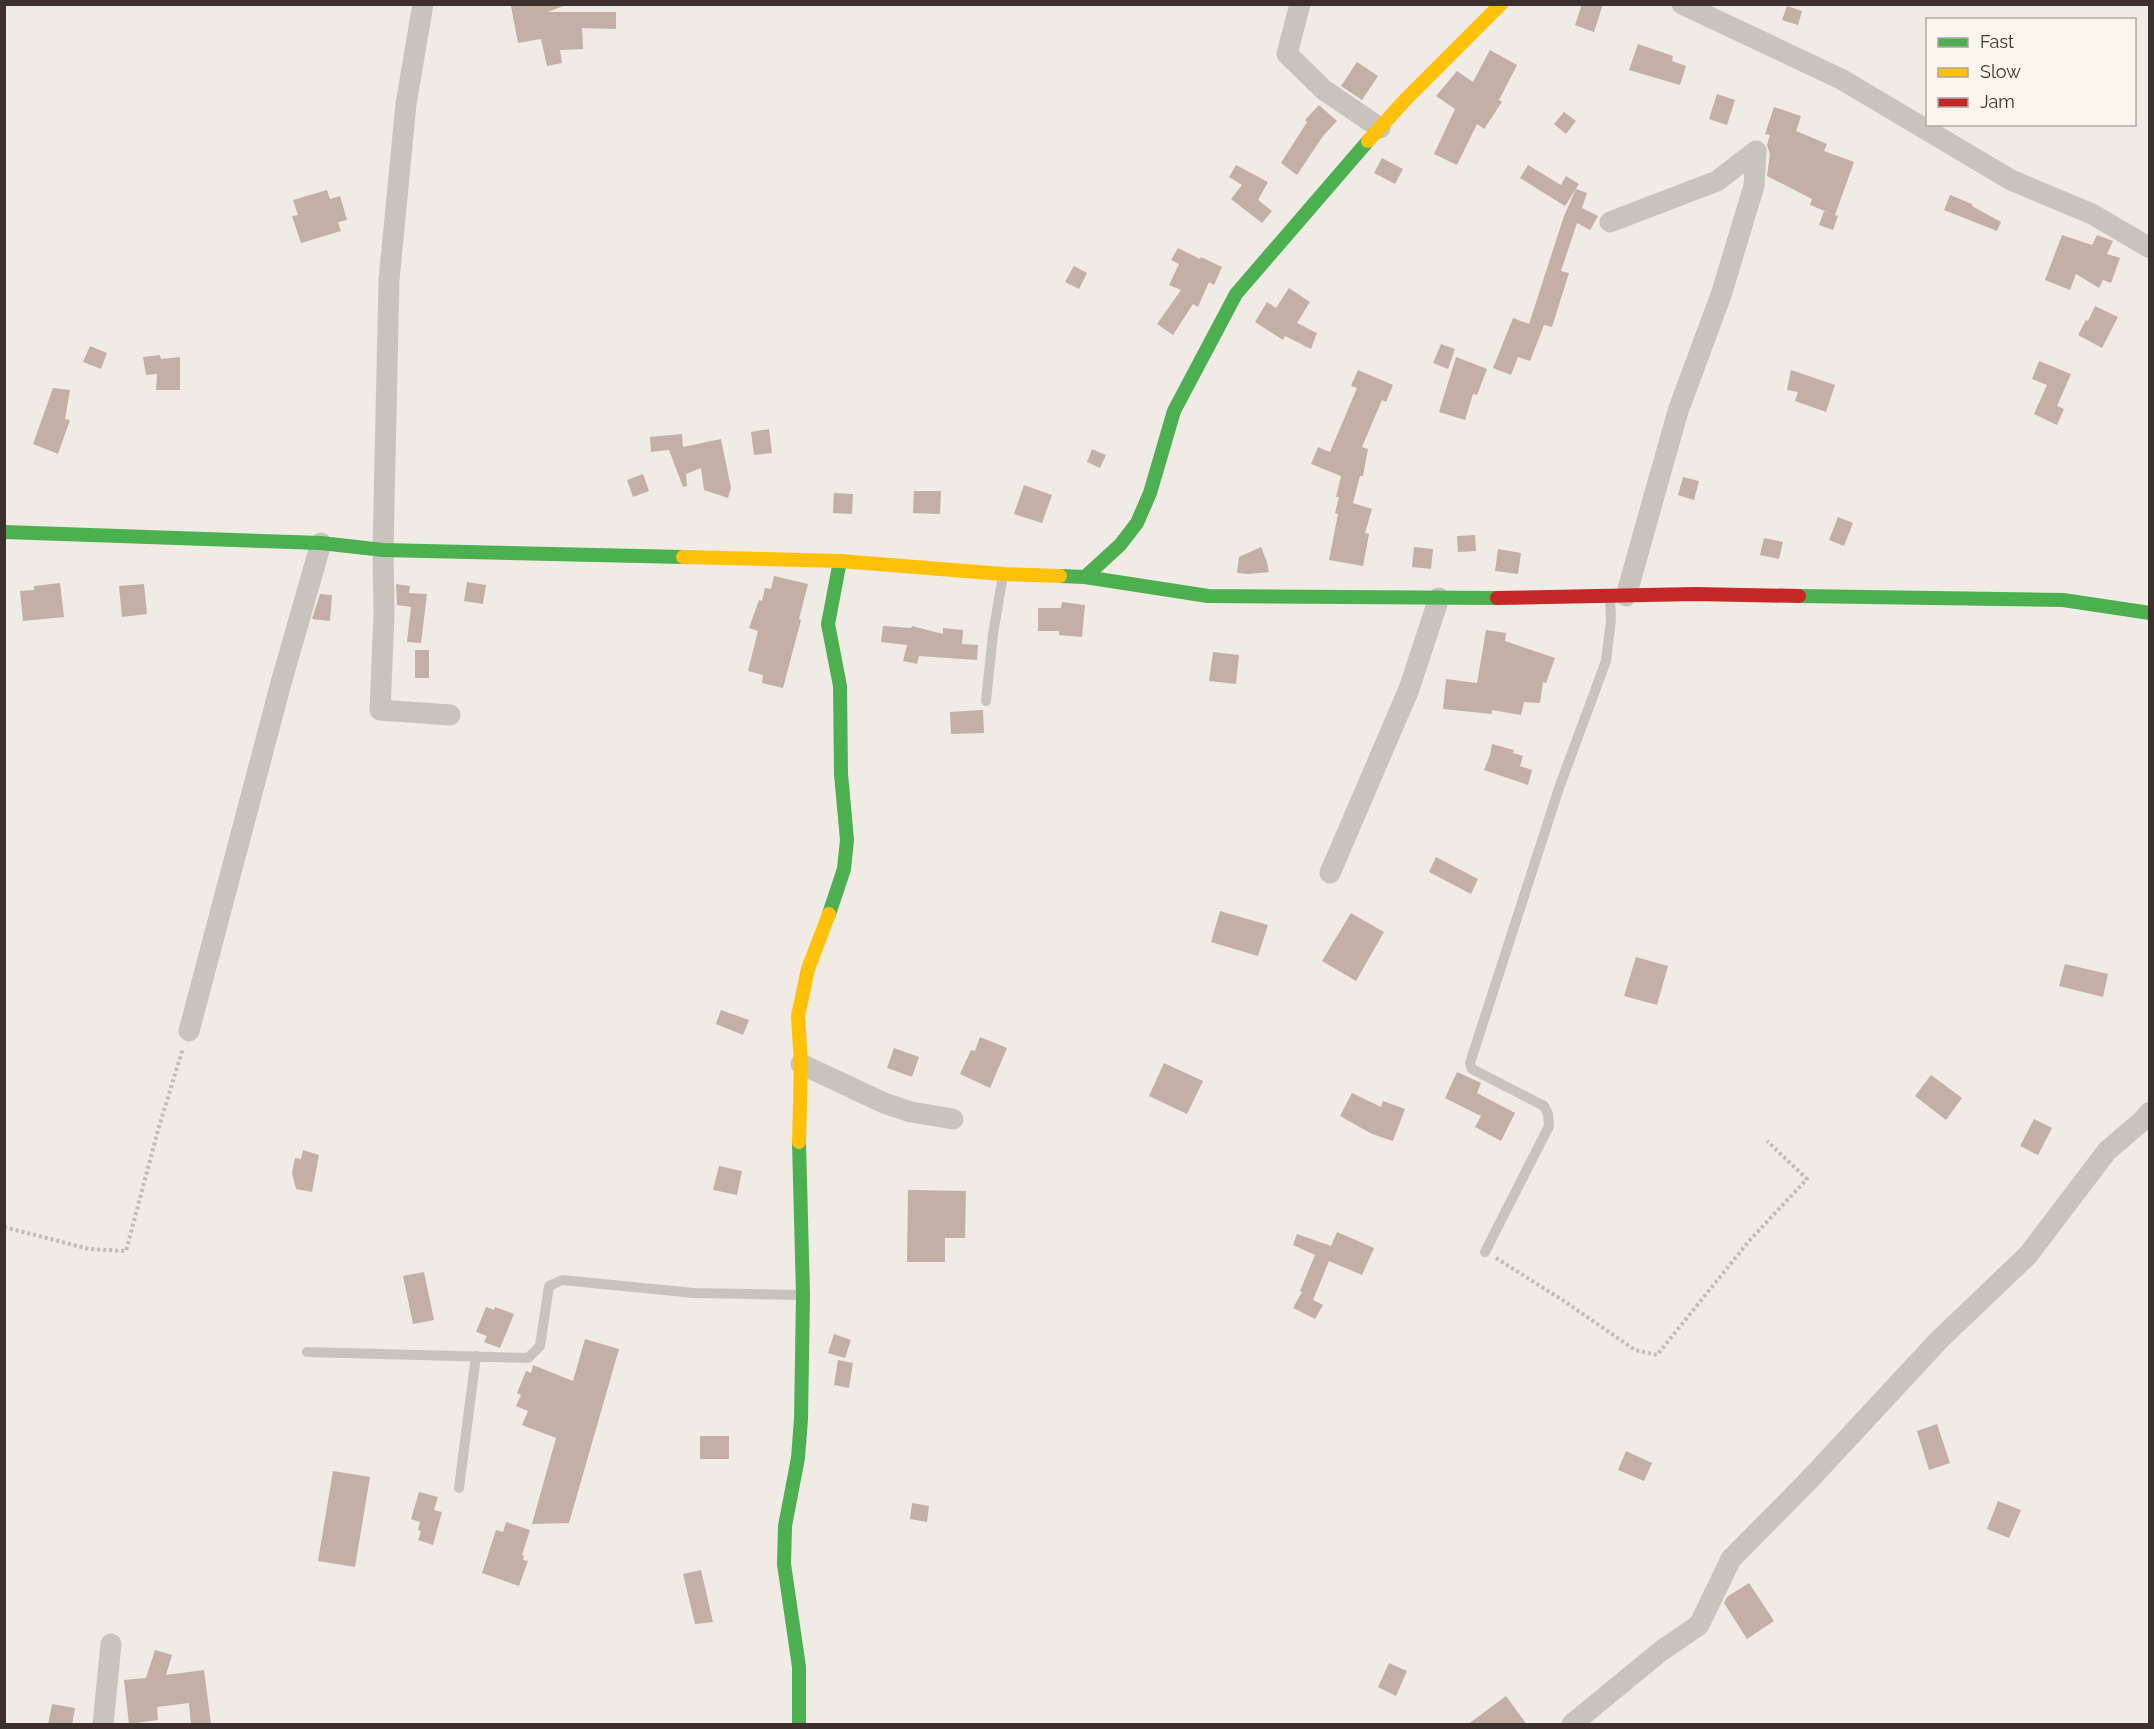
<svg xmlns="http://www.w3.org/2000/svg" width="2154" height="1729" viewBox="0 0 2154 1729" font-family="Raleway,sans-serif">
	<rect width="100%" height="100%" fill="#f0ebe5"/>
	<path fill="#c3afa7" d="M519,4H563V6L548,12H616V29L582,28L583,49L560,50L562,63L547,66L541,39L518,43L511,6Z
		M1582,4H1603L1594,32L1575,25Z
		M1787,6L1802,11L1798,25L1782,20Z
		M1638,44L1673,56L1672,61L1686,66L1680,85L1629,70Z
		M1490,50L1517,65L1499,100L1502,102L1484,129L1477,124L1457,165L1434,154L1455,109L1436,96L1457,71L1473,82Z
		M1357,62L1378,76L1362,100L1341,86Z
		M1717,94L1735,100L1727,125L1709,119Z
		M1319,105L1337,121L1323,136L1297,175L1281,163L1307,122L1305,120Z
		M1774,107L1801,116L1796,131L1827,144L1824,151L1854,162L1835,215L1810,205L1812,199L1767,176L1770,154L1767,145L1770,135L1765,134Z
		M1564,112L1576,121L1566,134L1554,124Z
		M1382,158L1403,169L1395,184L1374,173Z
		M1236,165L1268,182L1258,200L1272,211L1262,223L1231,199L1242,185L1229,177Z
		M1528,165L1561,185L1566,176L1579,184L1565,206L1520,178Z
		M1576,189L1587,193L1582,208L1598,216L1590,230L1577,223L1561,271L1569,273L1552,327L1544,325L1530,361L1518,357L1511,375L1493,368L1513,318L1529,324L1564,216Z
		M327,190L330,199L340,196L347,220L338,222L341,231L301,243L292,216L298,215L293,200Z
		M1950,195L1972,204V206L2001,222L1997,231L1944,210Z
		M1824,211L1838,216L1833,230L1819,225Z
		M2062,235L2092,245L2097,235L2113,241L2107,254L2120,258L2111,283L2103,280L2099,288L2076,274L2070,290L2045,280Z
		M1178,248L1200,259L1201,257L1222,267L1214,285L1209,282L1198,307L1193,304L1173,335L1157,324L1181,290L1169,285L1179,264L1171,260Z
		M1074,266L1087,273L1079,289L1065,282Z
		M1289,288L1310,302L1297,323L1317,333L1311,349L1285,336L1283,340L1255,322L1267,302L1276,308Z
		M2095,306L2118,317L2102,348L2078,335L2086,320L2088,321Z
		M1441,344L1455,349L1448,369L1433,363Z
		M90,346L107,353L101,369L83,362Z
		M160,355L161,359L180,357V390H156L157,374L146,375L143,357Z
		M1456,357L1487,369L1477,395L1473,394L1465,420L1439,412Z
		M2039,361L2071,374L2057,406L2064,409L2057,425L2034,414L2047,385L2032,379Z
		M1358,370L1393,385L1386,402L1382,400L1362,447L1368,449L1363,476H1360L1353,503L1372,509L1365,533L1369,534L1363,566L1329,560L1338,514L1335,513L1339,497H1336L1341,476L1311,464L1318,447L1330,452L1357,388L1351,386Z
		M1791,370L1835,385L1826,412L1795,401L1798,392L1787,390Z
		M53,388L70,390L65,419L70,420L58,454L33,444Z
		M769,429L772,453L754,455L751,432Z
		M682,434L683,447L721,439L731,488L728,498L704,490L701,468L686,474L687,486L683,487L669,450L651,452L650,437Z
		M1092,449L1106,455L1100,468L1087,462Z
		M643,474L649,491L633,497L627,480Z
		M1683,477L1699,481L1694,500L1678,495Z
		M1024,485L1052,495L1042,523L1014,514Z
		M914,491H941L940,514L913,513Z
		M834,493L853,494L852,514L833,513Z
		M1838,517L1853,523L1844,546L1829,540Z
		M1475,535L1476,551L1458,552L1457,536Z
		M1764,538L1783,542L1779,559L1760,555Z
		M1261,547L1267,562L1269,572L1249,574L1237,573L1239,557Z
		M1414,547L1433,549L1431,569L1412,567Z
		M1498,549L1521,553L1518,574L1495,571Z
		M774,576L808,584L799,619L801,620L783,688L762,683L763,675L748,671L758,631L749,628L759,600L762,601L765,588L771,589Z
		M467,582L486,585L483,604L464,601Z
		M60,583L64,617L23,621L20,591L34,590V586Z
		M144,584L147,614L122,617L119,586Z
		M396,584L410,586L409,593L427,594L421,643L407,642L411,607L397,605Z
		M320,594L332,595L330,621L312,619Z
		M1062,602L1085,605L1082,637L1059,635V631H1038V608H1061Z
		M883,626L911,628L912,626L943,634V628L963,630L962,644L978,645L977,660L919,656L917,664L903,661L907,645L881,642Z
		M1486,630L1506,633L1505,641L1555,658L1546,683L1543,682L1540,703L1524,702L1521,715L1492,710V714L1443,709L1446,679L1477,683Z
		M415,650H429V678H415Z
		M1213,652L1239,655L1236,684L1209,681Z
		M983,710L984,733L951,734L950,712Z
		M1492,744L1514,750L1513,753L1523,756L1520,766L1532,770L1528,785L1484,770L1490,755Z
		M1436,857L1478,879L1471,894L1429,872Z
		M1220,911L1268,925L1258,956L1211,942Z
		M1351,913L1384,932L1356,981L1322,961Z
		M1636,957L1668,966L1657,1005L1624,996Z
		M2065,964L2108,974L2103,997L2059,986Z
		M721,1010L749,1020L743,1035L716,1024Z
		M980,1037L1007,1048L990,1088L960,1074L971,1050L975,1051Z
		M894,1048L919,1057L912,1077L887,1068Z
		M1164,1063L1203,1081L1187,1114L1149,1096Z
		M1457,1072L1481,1083L1477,1093L1515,1113L1501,1141L1475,1127L1481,1116L1445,1098Z
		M1931,1075L1962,1098L1946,1120L1915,1096Z
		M1352,1093L1381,1107L1383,1101L1405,1109L1393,1141L1372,1134L1340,1116Z
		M2034,1119L2052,1128L2038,1155L2020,1146Z
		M303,1150L319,1155L312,1192L296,1189L292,1173L295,1158L301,1159Z
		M719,1166L742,1171L737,1195L713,1190Z
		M908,1190L966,1191L965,1238H945V1262H907Z
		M1337,1232L1374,1248L1362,1275L1329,1261L1313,1300L1323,1305L1315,1319L1293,1308L1302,1292L1300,1291L1315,1255L1293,1245L1297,1234L1331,1246Z
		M424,1272L434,1320L413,1324L403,1276Z
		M486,1307L494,1310L495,1307L514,1314L500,1348L484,1342L487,1336L476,1332Z
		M834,1334L851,1340L845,1358L828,1353Z
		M585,1339L619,1349L569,1523L532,1524L556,1438L522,1425L528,1411L516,1406L521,1395L517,1393L526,1371L531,1373L533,1365L573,1381Z
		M838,1360L853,1363L849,1388L834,1385Z
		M1937,1424L1950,1463L1929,1470L1917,1431Z
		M700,1436H729V1459H700Z
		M1626,1451L1652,1463L1644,1481L1618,1470Z
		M333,1471L370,1477L355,1567L318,1561Z
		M419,1492L438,1497L434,1510L442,1512L433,1545L418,1540L421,1531L418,1530L420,1522L411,1519Z
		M1998,1501L2021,1510L2009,1538L1987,1529Z
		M912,1503L929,1506L927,1522L910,1519Z
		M506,1522L530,1530L522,1555L524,1556L523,1560L528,1561L519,1586L482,1573L496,1530L503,1532Z
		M701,1570L713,1622L695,1624L683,1574Z
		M1749,1583L1774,1621L1747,1639L1724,1603L1727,1597Z
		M155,1650L172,1655L166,1675L204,1670L211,1724L191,1725L189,1703L157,1707L158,1720L129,1724L124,1680L146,1678Z
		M1389,1663L1407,1671L1396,1696L1378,1687Z
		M1506,1696L1527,1725H1467Z
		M52,1704L75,1708L72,1725H48Z"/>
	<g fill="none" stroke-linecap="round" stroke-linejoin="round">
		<path stroke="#c2bbb6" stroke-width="4" stroke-dasharray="3 3" stroke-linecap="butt" d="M4,1227L89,1249L126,1251L158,1130L183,1048
			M1496,1258L1564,1301L1635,1350L1657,1355L1749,1241L1807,1179L1767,1141"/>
		<path stroke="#c9c3be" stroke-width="10" d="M986,701L993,634L1003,575
			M1485,1252L1549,1126L1548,1114L1544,1106L1472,1069L1470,1063L1559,788L1606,661L1611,620L1610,597
			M307,1352L528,1358L540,1346L549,1286L562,1280L694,1293L803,1295
			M459,1488L476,1356"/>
		<path stroke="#c9c3be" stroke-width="21" d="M423,4L406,104L389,280L383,550L384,614L380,710L450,715
			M1300,4L1287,54L1324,90L1380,128
			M1682,4L1841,79L2011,180L2092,214L2150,248
			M1610,222L1717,181L1756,151L1754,186L1721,295L1678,411L1626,596
			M1330,873L1409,689L1439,598
			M189,1031L281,683L321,543
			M801,1064L884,1103L911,1112L953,1119
			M103,1724L111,1644
			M1572,1724L1661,1651L1699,1625L1731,1559L1810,1479L1939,1340L2028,1255L2107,1151L2142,1121L2150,1112"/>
		<path stroke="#4caf50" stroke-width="14" d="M4,532L321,543L383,550L683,557
			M1060,576L1085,577L1120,545L1137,523L1150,493L1174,411L1236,294L1368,141
			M1085,577L1208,596L1497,598
			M1799,596L2063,600L2150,613
			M829,914L844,869L847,840L841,774L840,686L828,624L840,561
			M799,1724V1667L784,1564L785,1526L798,1458L801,1419L803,1295L799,1142"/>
		<path stroke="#ffc107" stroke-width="14" d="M1368,141L1405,100L1501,4
			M683,557L840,561L1003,574L1060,576
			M799,1142L801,1064L798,1016L808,969L829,914"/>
		<path stroke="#c62828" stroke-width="14" d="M1497,598L1695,594L1799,596"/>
	</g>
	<rect width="2154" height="1729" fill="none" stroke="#3b302b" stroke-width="12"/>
	<rect x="1926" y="18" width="210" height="108" fill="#fbf5ee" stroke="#aea6a0" stroke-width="1.5"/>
	<rect x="1938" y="38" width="30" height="9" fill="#4caf50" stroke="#aea6a0" stroke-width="1.5"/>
	<text x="1980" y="48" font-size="18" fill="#3b302b">Fast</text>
	<rect x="1938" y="68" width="30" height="9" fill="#ffc107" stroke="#aea6a0" stroke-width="1.5"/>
	<text x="1980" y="78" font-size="18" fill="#3b302b">Slow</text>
	<rect x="1938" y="98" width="30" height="9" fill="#c62828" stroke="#aea6a0" stroke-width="1.5"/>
	<text x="1980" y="108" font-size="18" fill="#3b302b">Jam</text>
</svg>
